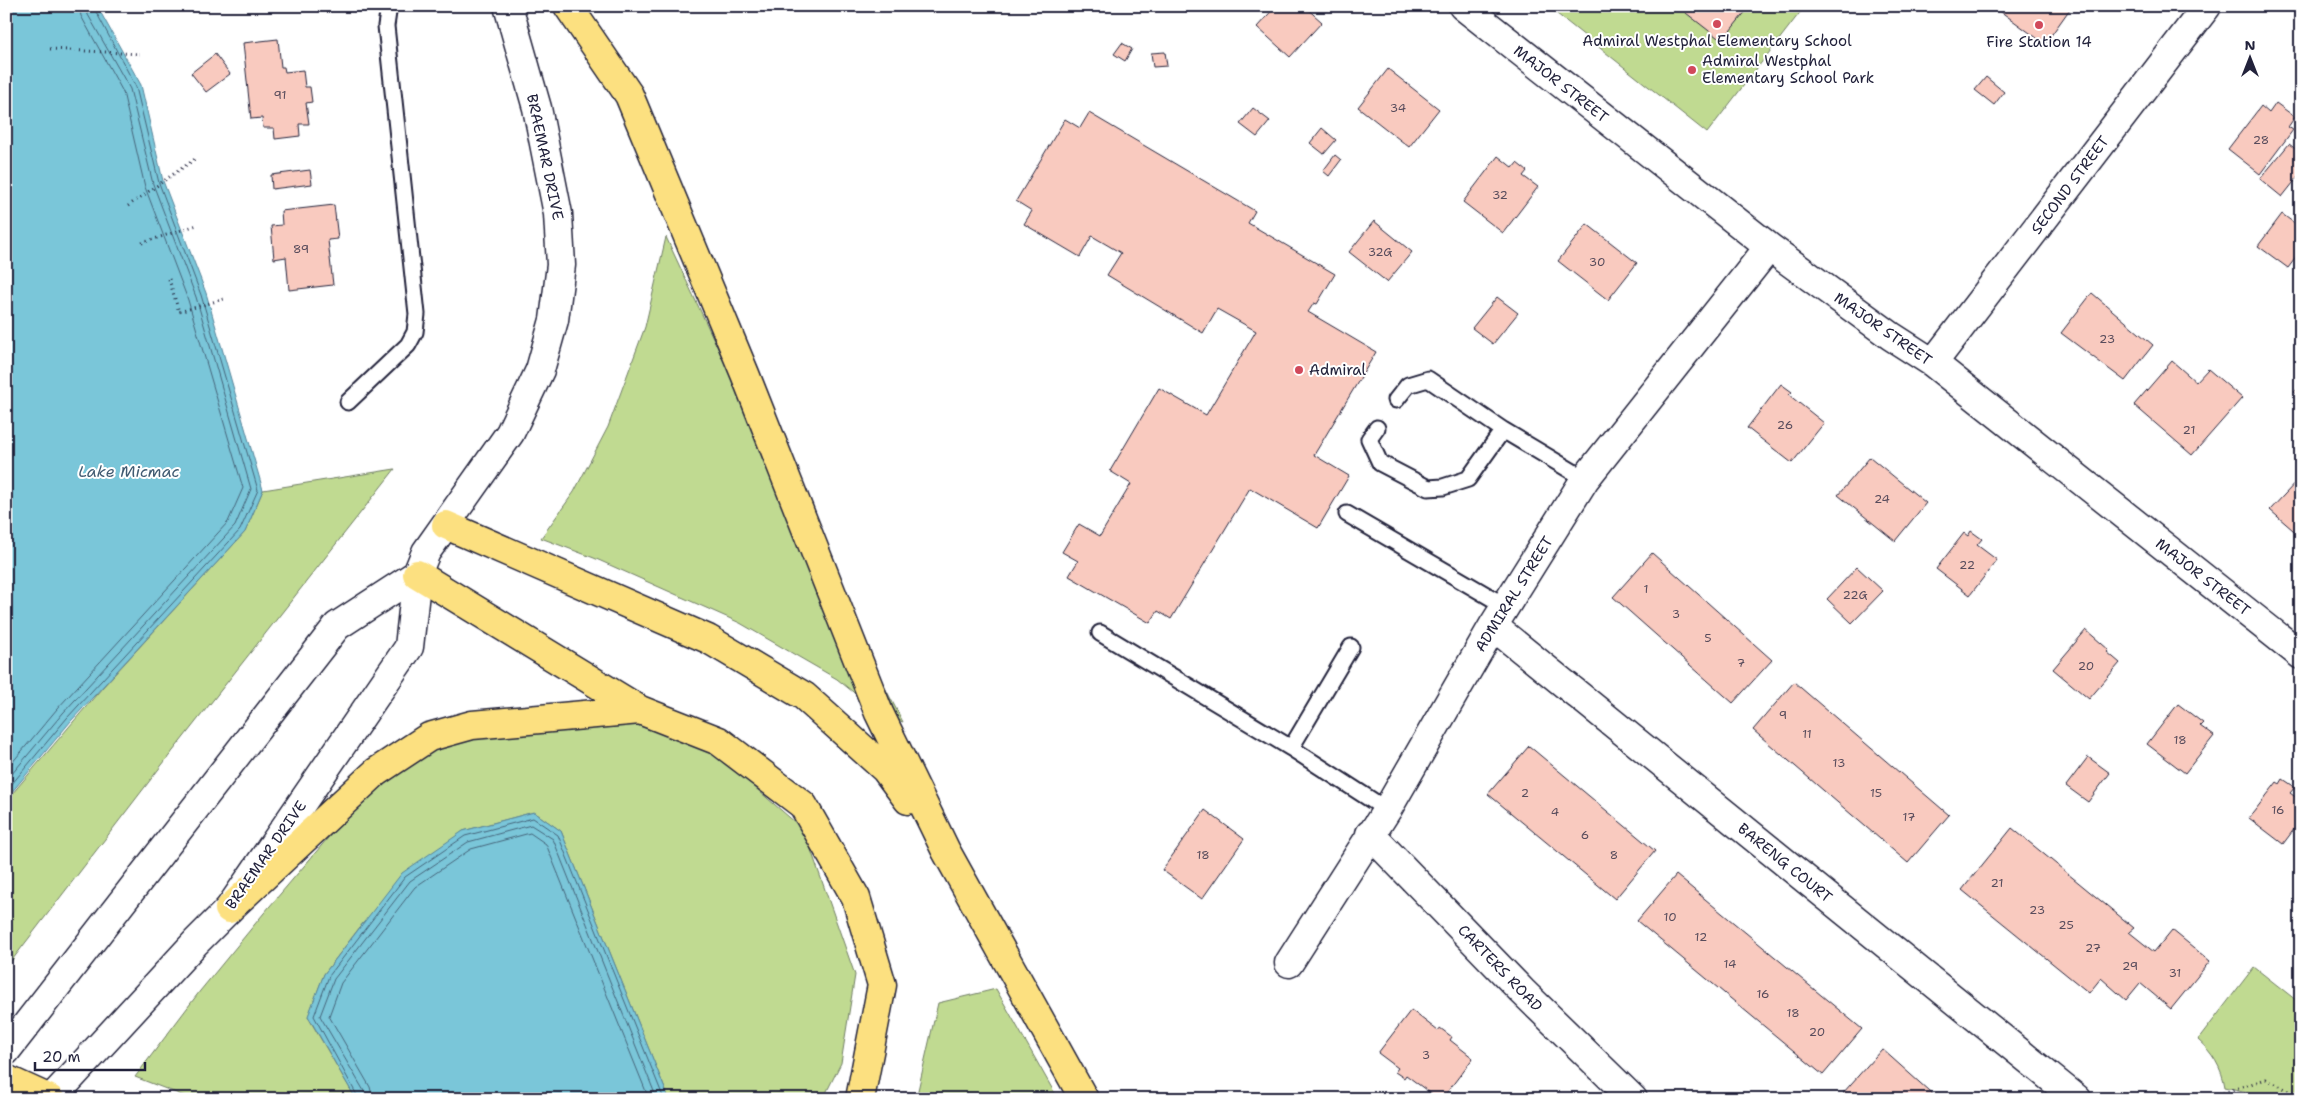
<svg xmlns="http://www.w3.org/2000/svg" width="2307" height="1105" viewBox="0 0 2307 1105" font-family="'Shantell Sans',sans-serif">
	<rect width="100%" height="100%" fill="#fff"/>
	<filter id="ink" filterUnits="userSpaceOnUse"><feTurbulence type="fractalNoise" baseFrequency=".02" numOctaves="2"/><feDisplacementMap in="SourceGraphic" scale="10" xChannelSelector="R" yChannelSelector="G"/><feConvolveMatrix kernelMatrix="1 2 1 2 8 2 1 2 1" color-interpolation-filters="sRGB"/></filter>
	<g filter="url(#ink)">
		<path fill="#c0da91" stroke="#717e66" d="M1547,6H1805L1707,133Z
			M666,237L805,535L903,722L879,713L837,679L740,623L594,558L541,538L574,492L608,427L645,327Z
			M395,469L158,770L6,968V801L102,688L245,532L263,490Z
			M519,706L605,707L707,746L804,830L855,975L841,1063L823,1099H669L561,831L534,812L463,831L363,923L324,974L308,1017L356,1099H192L135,1077L200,991L264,913L333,832L411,750L465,723Z
			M2254,967L2301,1004V1099H2279L2225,1087C2222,1068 2212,1052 2198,1040Z
			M996,989L1058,1099H916L938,1003Z"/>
		<path fill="#7ac6d9" stroke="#57849a" d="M6,6H97L141,85L163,181L206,293L263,490L245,532L71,721L6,799Z
			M534,812L561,831L669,1099H356L308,1016L324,974L402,873L463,831Z"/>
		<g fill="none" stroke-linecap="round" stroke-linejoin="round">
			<path stroke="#45647a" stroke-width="1" d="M6,770L57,709L228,522L243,488L188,300L145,187L123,92L81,16L79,6
				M6,781L63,713L235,526L251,489L196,297L153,184L130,89L87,13L86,6
				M6,791L67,718L240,530L258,490L201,295L159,183L136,87L93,6
				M359,1099L314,1016L329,976L405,877L465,836L533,818L558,835L664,1099
				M366,1099L364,1091L320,1016L334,979L410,881L468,842L531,825L553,839L657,1099
				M373,1099L370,1087L329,1016L341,983L415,887L471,849L530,833L546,844L649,1099"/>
		</g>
		<path fill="#f9cabf" stroke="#22223b" d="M1276,6H1304L1322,22L1290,57L1257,27Z
			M1677,6H1750L1722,41Z
			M1993,6H2072L2045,44Z
			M278,39L281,67H284L285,72L303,70L305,87H310L312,102L306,103L309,124H299L300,136L275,139L274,128H263L262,118L251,119L243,43Z
			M1122,43L1132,49L1125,61L1114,54Z
			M1165,52L1167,66L1153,67L1151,53Z
			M215,54L230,74L206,92L191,73Z
			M1388,69L1439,109L1409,147L1358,107Z
			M1986,77L2004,92L1994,105L1975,90Z
			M2276,103L2295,117L2288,127L2293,130L2260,174L2228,149L2261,106L2269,113Z
			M1253,108L1270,121L1257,137L1240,124Z
			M1089,113L1255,211L1248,223L1335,274L1317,304L1314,303L1308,312L1376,352L1314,455L1349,476L1318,528L1250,488L1171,619L1158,611L1150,623L1069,576L1078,561L1062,552L1079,524L1100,536L1131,484L1110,471L1159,388L1206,415L1256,331L1217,309L1203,333L1107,275L1121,253L1092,236L1080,257L1024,224L1032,211L1016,201L1065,119L1080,128Z
			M1322,128L1336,140L1324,154L1310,143Z
			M2289,144L2301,153V173L2282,197L2260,179Z
			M1335,155L1341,160L1329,176L1323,171Z
			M1498,156L1513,168L1517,163L1527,171L1523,176L1538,187L1503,233L1463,202Z
			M310,170L312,184L272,189L271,175Z
			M334,205L338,239L328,240L333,285L289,290L286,257L274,259L271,226L282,225L281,211Z
			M2282,214L2301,228V251L2288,268L2258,246Z
			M1374,221L1412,252L1387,282L1349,252Z
			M1587,224L1637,263L1608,300L1558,261Z
			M2092,293L2153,345L2125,381L2061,333Z
			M1497,297L1518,313L1493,344L1472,328Z
			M2172,361L2196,382L2208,369L2242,398L2192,455L2134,405Z
			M1781,384L1792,392L1789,395L1824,423L1792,463L1747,428Z
			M2301,385V398L2294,392Z
			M1870,457L1926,503L1895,541L1838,495Z
			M2299,479L2301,480V537L2270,510Z
			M1971,531L1982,539L1977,545L1997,560L1970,595L1936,569L1964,533L1968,536Z
			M1652,553L1772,660L1733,703L1613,597Z
			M1857,567L1883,591L1852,623L1827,599Z
			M2086,630L2109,650L2107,652L2120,663L2089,699L2053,669Z
			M1794,682L1949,815L1908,863L1753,730Z
			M2178,704L2203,723L2200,726L2214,736L2185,773L2147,744Z
			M1529,746L1655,851L1615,899L1488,794Z
			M2088,757L2110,773L2088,802L2066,786Z
			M2283,779L2295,787L2290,793L2301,801V820L2283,844L2249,818L2277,782L2280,784Z
			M1205,810L1244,839L1202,899L1162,870Z
			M2012,828L2134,928L2129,932L2154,952L2172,930L2210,961L2171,1009L2140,983L2126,1000L2101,978L2089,993L1962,890Z
			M1676,875L1862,1029L1823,1075L1637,921Z
			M1411,1010L1438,1031L1440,1028L1452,1037L1450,1040L1473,1058L1442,1099H1438L1406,1075L1404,1078L1395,1072L1398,1068L1378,1053Z
			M1882,1049L1938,1099H1850L1843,1093Z"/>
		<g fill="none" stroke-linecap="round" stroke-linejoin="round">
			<defs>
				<path id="service" d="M1396,400L1408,385L1428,379L1503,430L1585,479
					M348,402L408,345L415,332L417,314L386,26L389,6
					M1377,428L1369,439L1380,463L1428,488L1443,487L1468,479L1503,430
					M1347,514L1507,607
					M1100,633L1291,748L1387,810
					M1291,748L1351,647"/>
				<path id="minor" d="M1463,6L1769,247L1891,336L1933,363L2301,655
					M1933,363L2207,6
					M1493,626L2077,1099
					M1370,834L1522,991L1633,1099
					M1289,963L1387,810L1493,626L1585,479L1769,247"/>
				<path id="secondary" d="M6,1051L337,626L417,574
					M51,1099L196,942L229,909L409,647L417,574L426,552L510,433L540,370L554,320L561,265L558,214L537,108L508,6"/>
				<path id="primary" d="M568,6L629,95L745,374L879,713L946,851L1084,1099
					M446,525L708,639L804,696L885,769L908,800"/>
				<path id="motorway" d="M417,574L640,710L719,741L803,805L856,898L882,985L860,1099
					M229,909L376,772L429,737L472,725L640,710
					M6,1079L50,1099"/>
			</defs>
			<use href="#service" stroke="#22223b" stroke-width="19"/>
			<use href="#minor" stroke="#22223b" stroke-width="31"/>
			<use href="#secondary" stroke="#22223b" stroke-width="31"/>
			<use href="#primary" stroke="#22223b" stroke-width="31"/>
			<use href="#motorway" stroke="#22223b" stroke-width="31"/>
			<path stroke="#22223b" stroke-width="3" stroke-dasharray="1 4" stroke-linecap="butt" d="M50,49L140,54
				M128,206L195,159
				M142,243L197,225
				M169,279L179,312L227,298
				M2204,1099L2266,1079L2301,1097"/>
			<use href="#service" stroke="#fff" stroke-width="15"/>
			<use href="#minor" stroke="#fff" stroke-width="28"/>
			<use href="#secondary" stroke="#fff" stroke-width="28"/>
			<use href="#primary" stroke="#fce080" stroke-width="28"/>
			<use href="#motorway" stroke="#fce080" stroke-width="28"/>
		</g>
	</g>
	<g fill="#d1495b" stroke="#fff" stroke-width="2">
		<circle cx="1717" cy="24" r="5"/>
		<circle cx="2039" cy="25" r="5"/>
		<circle cx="1692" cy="70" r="5"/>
		<circle cx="1299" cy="370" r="5"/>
	</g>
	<g text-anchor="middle" stroke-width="4" stroke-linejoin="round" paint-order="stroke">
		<g font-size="12" fill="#584c5c">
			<text x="280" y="99">91</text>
			<text x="1398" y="112">34</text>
			<text x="2261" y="144">28</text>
			<text x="1500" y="199">32</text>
			<text x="301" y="253">89</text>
			<text x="1380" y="256">32G</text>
			<text x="1597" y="266">30</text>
			<text x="2107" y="343">23</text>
			<text x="1785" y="429">26</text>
			<text x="2189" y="434">21</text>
			<text x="1882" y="503">24</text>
			<text x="1967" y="569">22</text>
			<text x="1646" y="593">1</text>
			<text x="1855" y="599">22G</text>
			<text x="1676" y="618">3</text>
			<text x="1708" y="642">5</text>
			<text x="1741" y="667">7</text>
			<text x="2086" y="670">20</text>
			<text x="1783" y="719">9</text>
			<text x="1807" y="738">11</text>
			<text x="2180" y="744">18</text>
			<text x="1839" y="767">13</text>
			<text x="1525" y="797">2</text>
			<text x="1876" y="797">15</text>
			<text x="2278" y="814">16</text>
			<text x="1555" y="816">4</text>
			<text x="1909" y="821">17</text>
			<text x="1585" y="839">6</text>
			<text x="1203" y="859">18</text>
			<text x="1614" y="859">8</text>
			<text x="1997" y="887">21</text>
			<text x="2037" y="914">23</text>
			<text x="1670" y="921">10</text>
			<text x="2066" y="929">25</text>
			<text x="1701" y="941">12</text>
			<text x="2093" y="952">27</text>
			<text x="1730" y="968">14</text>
			<text x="2130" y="970">29</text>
			<text x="2175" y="977">31</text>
			<text x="1763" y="998">16</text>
			<text x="1793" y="1017">18</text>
			<text x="1817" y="1036">20</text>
			<text x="1426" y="1059">3</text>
		</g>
		<g font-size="15" fill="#22223b" stroke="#fff">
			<text x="1717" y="46">Admiral Westphal Elementary School</text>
			<text x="2039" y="47">Fire Station 14</text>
			<text x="1702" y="66" text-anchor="start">Admiral Westphal<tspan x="1702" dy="17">Elementary School Park</tspan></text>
			<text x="1309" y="375" text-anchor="start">Admiral</text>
		</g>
		<g font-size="15" fill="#22223b" stroke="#fff">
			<text transform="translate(1561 84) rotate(38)" y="5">MAJOR STREET</text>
			<text transform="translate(545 157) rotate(78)" y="5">BRAEMAR DRIVE</text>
			<text transform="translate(2070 185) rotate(-53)" y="5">SECOND STREET</text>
			<text transform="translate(1883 329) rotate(35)" y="5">MAJOR STREET</text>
			<text transform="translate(2203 577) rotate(38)" y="5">MAJOR STREET</text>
			<text transform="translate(1514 594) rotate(-58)" y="5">ADMIRAL STREET</text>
			<text transform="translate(266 855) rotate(-55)" y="5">BRAEMAR DRIVE</text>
			<text transform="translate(1785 863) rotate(39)" y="5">BARENG COURT</text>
			<text transform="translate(1500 968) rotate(46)" y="5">CARTERS ROAD</text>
		</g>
		<g font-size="16" font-style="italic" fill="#415b72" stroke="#fff">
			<text x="129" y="477">Lake Micmac</text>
		</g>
	</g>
	<rect width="2307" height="1105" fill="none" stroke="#fff" stroke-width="25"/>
	<rect x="12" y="12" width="2282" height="1080" fill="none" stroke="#22223b" stroke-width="2" filter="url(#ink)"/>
	<g transform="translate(2250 58)" stroke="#ffffff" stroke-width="4" paint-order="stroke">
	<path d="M0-4L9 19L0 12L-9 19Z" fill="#22223b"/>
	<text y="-8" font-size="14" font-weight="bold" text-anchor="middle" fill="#22223b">N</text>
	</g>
	<path d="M35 1062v8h110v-8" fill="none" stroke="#22223b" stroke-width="2.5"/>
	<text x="42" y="1062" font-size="15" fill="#22223b" stroke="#ffffff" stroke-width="4" paint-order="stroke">20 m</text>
</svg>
